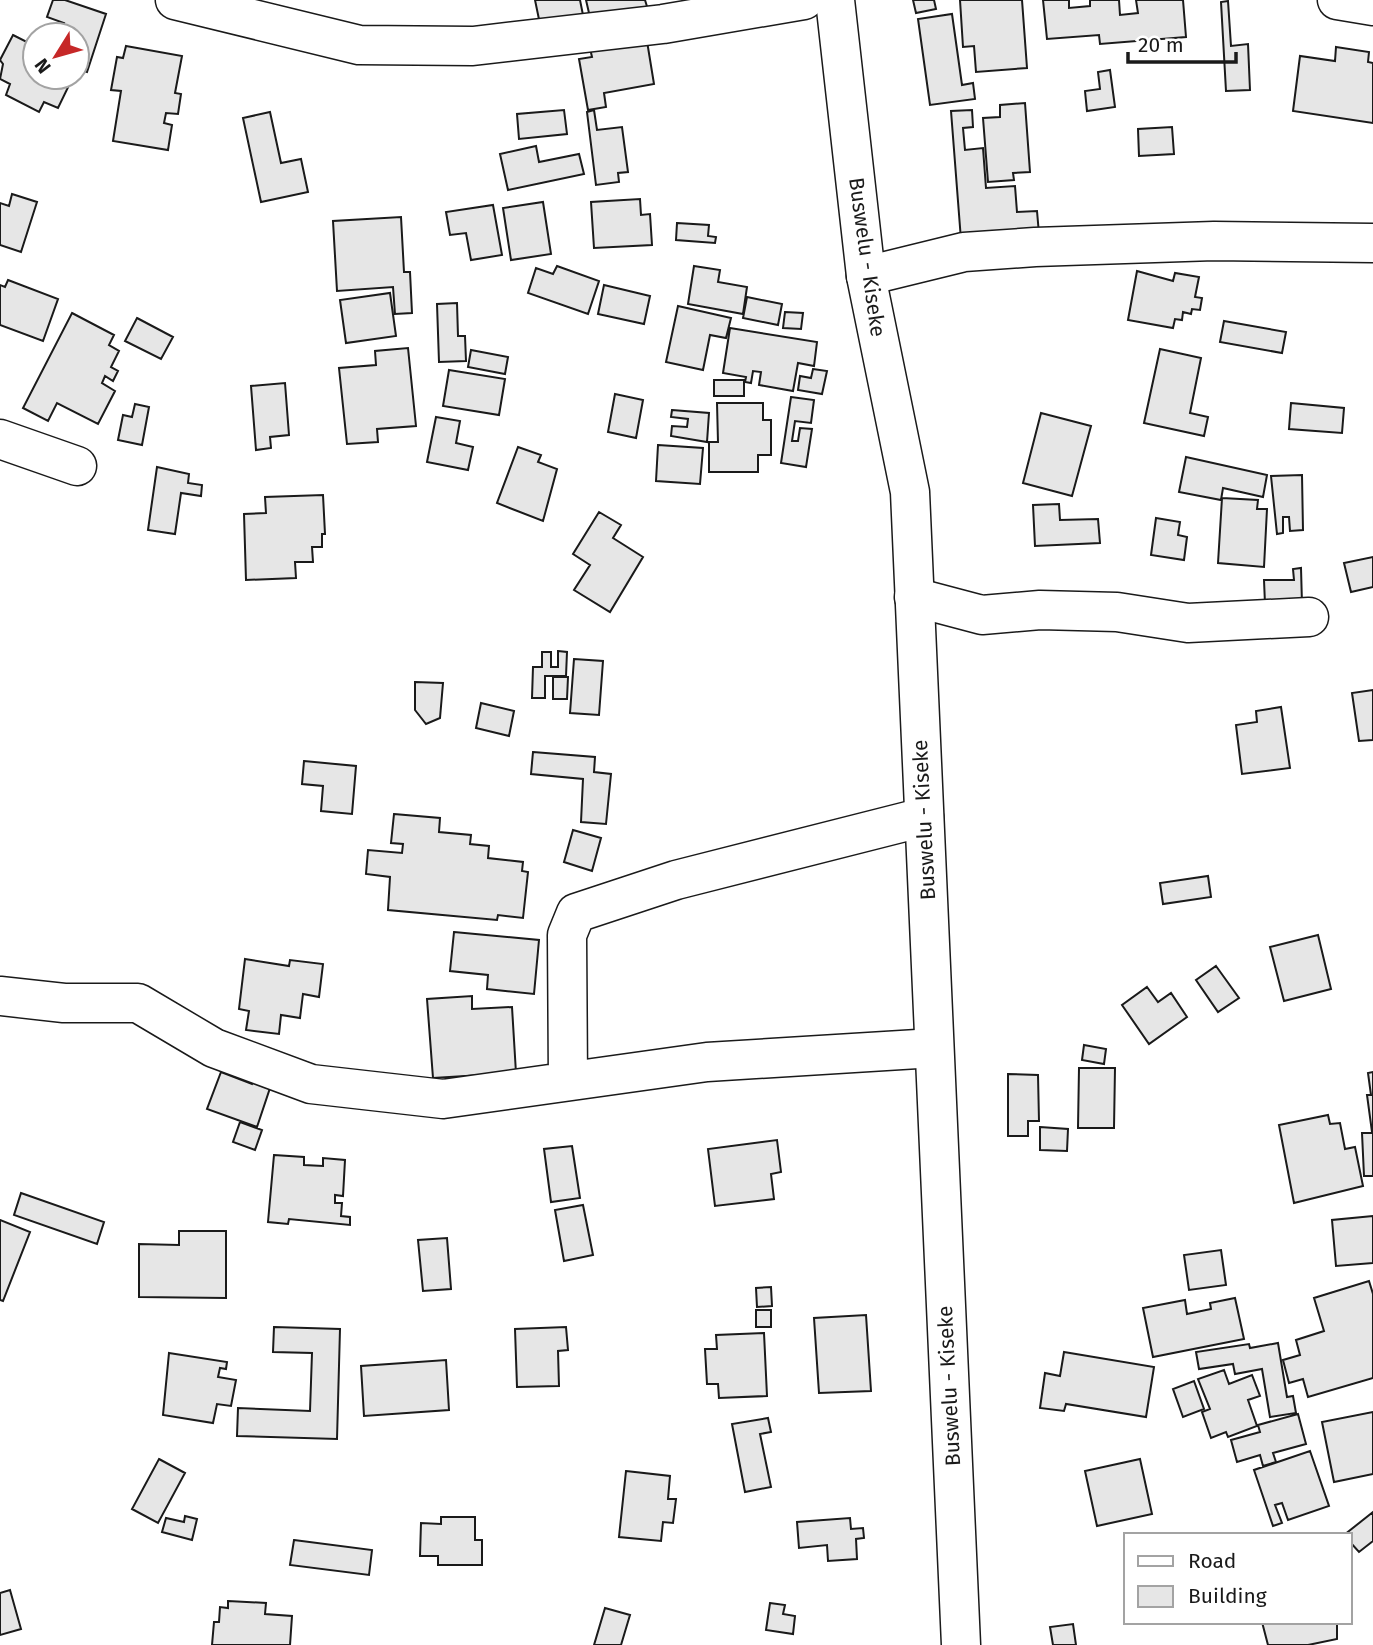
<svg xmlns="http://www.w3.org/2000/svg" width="1373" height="1645" viewBox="0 0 1373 1645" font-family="'Fira Sans',sans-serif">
	<rect width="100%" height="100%" fill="#fff"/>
	<path fill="#e6e6e6" stroke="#1a1a1a" stroke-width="2" d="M53,0H65L106,14L87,72L77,69V35H51L53,28L61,31L64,23L47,17Z
		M535,0H580L584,20L541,29Z
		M586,0H645L649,13L592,26Z
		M913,0H934L936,9L916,13Z
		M960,0H1022L1027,68L976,72L974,46L963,47Z
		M1043,0H1069V8L1090,6V0H1119L1120,15L1138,13L1136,0H1183L1186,37L1100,44L1099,35L1047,39Z
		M1228,1L1231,46L1248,44L1250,90L1226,91L1221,2Z
		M952,14L962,85L973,83L975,99L930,105L918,19Z
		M13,35L35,46V77H73L58,108L44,102L39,112L6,95L10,84L0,79L3,64L0,60Z
		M646,35L654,84L604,93L606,107L588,110L579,59L592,57L589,44Z
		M126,46L182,56L175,93L181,94L178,114L166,113L164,123L172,125L168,150L113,141L121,91L111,90L117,57L123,58Z
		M1336,47L1369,52L1368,62L1373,63V123L1293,111L1300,56L1335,61Z
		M1110,70L1115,107L1087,111L1085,91L1100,89L1098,72Z
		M1025,103L1030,172L1013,173L1014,180L988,182L983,118L1000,117V105Z
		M564,110L567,134L519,139L517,114Z
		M594,110L597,130L622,127L628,172L618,173L619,182L596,185L587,112Z
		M972,110L973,127L963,128L965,150L983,148L986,188L1015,186L1017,212L1037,211L1039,234L961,240L951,111Z
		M270,112L281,163L301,159L308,192L261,202L243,118Z
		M1172,127L1174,154L1139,156L1138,129Z
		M536,146L539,162L579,154L584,174L508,190L500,154Z
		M12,194L37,202L21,252L0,245V203L9,206Z
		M640,199L641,215L650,214L652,245L594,248L591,202Z
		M543,202L551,254L511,260L503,208Z
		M493,205L502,255L471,260L466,233L450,235L446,212Z
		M401,217L404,272H410L412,313L395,314L393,287L337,291L333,221Z
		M677,223L709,225L708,236L716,237L715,243L676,240Z
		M557,266L599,281L588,314L528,293L536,268L553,274Z
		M694,266L720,270L718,282L747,287L743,314L688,304Z
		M1137,271L1173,281L1175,273L1199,277L1195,297L1202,298L1200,310L1192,309L1191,314L1183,312L1182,320L1175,319L1173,328L1128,320Z
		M8,280L58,299L43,341L0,325V285L5,287Z
		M604,285L650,296L644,324L598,314Z
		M390,293L396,336L346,343L340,300Z
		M747,297L782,304L778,325L743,318Z
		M457,303L458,336H465L466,361L439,362L437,304Z
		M678,306L731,318L726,338L710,335L703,370L666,362Z
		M785,312L803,313L801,329L783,328Z
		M72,313L114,335L109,345L119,351L111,367L118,371L113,381L105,376L102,383L115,391L98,424L57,403L48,421L23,408Z
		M137,318L173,337L161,359L125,341Z
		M1224,321L1286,332L1282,353L1220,342Z
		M730,328L817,342L814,366L798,363L793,391L759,385L761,372L753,371L751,383L745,382L746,377L723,373Z
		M408,348L416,426L377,429L378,442L347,444L339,368L376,365L375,351Z
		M1160,349L1201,358L1190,413L1208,417L1204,436L1144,423Z
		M471,350L508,357L505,374L468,367Z
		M813,369L827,371L822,394L798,390L800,376L811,378Z
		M449,370L505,379L499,415L443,406Z
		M714,380H744V396H714Z
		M285,383L289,435L270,437L271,448L256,450L251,386Z
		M615,394L643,400L636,438L608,432Z
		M791,397L814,400L811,423L795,421L792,441H798L800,428L812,429L806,467L781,463Z
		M717,403H763V420H771V455H758V472H709V442H718Z
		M1291,403L1344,408L1342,433L1289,429Z
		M135,404L149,407L142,445L118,440L123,415L132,417Z
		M672,410L709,413L707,442L671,436L672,426L687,427L688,419L671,417Z
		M1041,413L1091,426L1072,496L1023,483Z
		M436,417L460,421L456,443L473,447L468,470L427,462Z
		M658,445L703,448L700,484L656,481Z
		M518,447L541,455L538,462L557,469L543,521L497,503Z
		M1186,457L1267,475L1263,497L1223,488L1221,500L1179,492Z
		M157,467L189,474L188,483L202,485L201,496L181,493L175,534L148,530Z
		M1302,475L1303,530L1290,531L1289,517H1283V533L1277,534L1271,476Z
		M323,495L325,534H322V547H312L313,562H295L296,578L246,580L244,514L266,513L265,497Z
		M1222,498L1258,500L1257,509H1267L1264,567L1218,563Z
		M1059,504L1060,520L1098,519L1100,543L1035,546L1033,505Z
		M599,512L621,525L613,538L643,557L610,612L574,590L590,565L573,554Z
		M1156,518L1180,522L1178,535L1187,537L1184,560L1151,555Z
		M1373,557V587L1351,592L1344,563Z
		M1301,568L1302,604H1265L1264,580H1294L1293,569Z
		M558,651L567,652L566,676H545V698H532L533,667H542V652H551V667H558Z
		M574,659L603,661L599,715L570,713Z
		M553,677H568L567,699H553Z
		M415,682L443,683L440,718L426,724L415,710Z
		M1373,690V740L1359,741L1352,693Z
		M481,703L514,711L509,736L476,728Z
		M1281,707L1290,768L1242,774L1236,725L1257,722L1256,711Z
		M533,752L595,757L594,772L611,774L606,824L581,822L583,779L531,774Z
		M304,761L356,766L352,814L321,811L323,786L302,784Z
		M394,814L440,818L439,832L471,835L470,844L489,846L488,858L523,862L522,871L528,872L523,918L498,915L497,920L388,910L390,877L366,874L368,850L402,853L403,844L391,843Z
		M573,830L601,838L592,871L564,862Z
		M1208,876L1211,897L1163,904L1160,883Z
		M454,932L539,940L534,994L487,989L488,975L450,971Z
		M1318,935L1331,989L1284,1001L1270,947Z
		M245,959L289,966L290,960L323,964L319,997L303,994L300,1018L281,1015L279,1034L246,1030L249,1011L239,1009Z
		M1216,966L1239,998L1218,1012L1196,980Z
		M1147,987L1158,1002L1171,993L1187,1017L1149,1044L1122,1005Z
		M472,996V1009L512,1007L516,1073L433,1078L427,999Z
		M1084,1045L1106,1049L1104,1064L1082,1060Z
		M1079,1068H1115L1114,1128H1078Z
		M221,1072L252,1084L254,1079L271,1085L257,1127L207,1109Z
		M1373,1072V1132H1372L1367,1095H1371L1368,1073Z
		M1008,1074L1038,1075L1039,1121H1028V1136H1008Z
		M1328,1115L1330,1124L1340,1123L1345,1149L1355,1147L1363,1186L1294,1203L1279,1125Z
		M240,1122L262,1130L255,1150L233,1142Z
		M1040,1127L1068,1129L1067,1151L1040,1150Z
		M1362,1133H1373V1176H1364Z
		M777,1140L781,1172L771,1174L774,1199L715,1206L708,1149Z
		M572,1146L580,1198L551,1202L544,1149Z
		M274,1155L304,1157V1165L323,1166V1158L345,1160L343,1196L335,1195V1203H342L341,1216L350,1217V1225L289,1219L288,1224L268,1222Z
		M21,1193L104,1222L97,1244L14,1215Z
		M583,1205L593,1255L564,1261L555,1210Z
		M1373,1216V1263L1336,1266L1332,1220Z
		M0,1220L30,1232L3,1301L0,1300Z
		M179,1231H226V1298L139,1297V1244L179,1245Z
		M447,1238L451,1289L423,1291L418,1240Z
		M1221,1250L1226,1285L1189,1290L1184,1255Z
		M1369,1281L1373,1294V1378L1308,1397L1303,1379L1289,1383L1283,1360L1300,1355L1296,1340L1324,1331L1314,1298Z
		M771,1287L772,1306L757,1307L756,1288Z
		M1235,1298L1244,1339L1153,1357L1143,1308L1185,1300L1187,1314L1211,1309L1210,1303Z
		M756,1310H771V1327H756Z
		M866,1315L871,1391L819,1393L814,1318Z
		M274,1327L340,1329L337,1439L237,1436L238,1408L310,1411L312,1353L273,1352Z
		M566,1327L568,1350L558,1351L559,1386L517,1387L515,1329Z
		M764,1333L767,1396L719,1398L718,1384H707L705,1349H717L716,1335Z
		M1278,1343L1287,1397L1293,1396L1296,1413L1270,1417L1262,1369L1235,1374L1233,1364L1199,1369L1196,1352L1249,1344L1250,1348Z
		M1064,1352L1154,1367L1146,1417L1066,1404L1064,1411L1040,1408L1045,1373L1060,1376Z
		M169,1353L227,1362L226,1369L220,1368L218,1377L236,1380L231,1406L217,1404L213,1423L163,1415Z
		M446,1360L449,1410L364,1416L361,1366Z
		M1224,1370L1229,1384L1252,1375L1260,1396L1248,1400L1257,1426L1228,1437L1226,1432L1211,1438L1202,1412L1210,1409L1198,1379Z
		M1194,1381L1204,1409L1183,1417L1173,1389Z
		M1373,1412V1474L1334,1482L1322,1422Z
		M1298,1414L1306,1444L1273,1453L1276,1462L1263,1466L1260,1455L1237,1462L1231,1440L1260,1432L1258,1425Z
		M768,1418L771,1432L760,1434L771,1487L745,1492L732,1424Z
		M1310,1451L1329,1506L1288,1520L1282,1503L1275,1505L1282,1523L1273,1526L1254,1470Z
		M159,1459L185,1473L158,1523L132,1509Z
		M1140,1459L1152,1514L1097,1526L1085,1471Z
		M626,1471L670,1476L668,1499H676L673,1523L663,1522L661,1541L619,1537Z
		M1373,1512V1541L1359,1552L1350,1542V1535H1344Z
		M185,1516L197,1519L192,1540L162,1532L166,1518L184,1522Z
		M441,1517H475V1540H482V1565H438V1556H420L421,1523L441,1524Z
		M850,1518L851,1529L863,1528L864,1538L856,1539L857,1559L828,1561L827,1545L799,1548L797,1522Z
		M294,1540L372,1550L369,1575L290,1565Z
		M10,1590L21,1629L0,1635V1593Z
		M228,1601L266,1603L265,1614L292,1616L290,1645H212L214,1622H219L220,1607L228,1608Z
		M770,1603L785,1605L783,1614L795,1616L793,1634L766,1630Z
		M605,1608L630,1615L621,1645H594Z
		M1262,1622H1337V1639L1308,1645H1268Z
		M1073,1624L1076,1645H1053L1050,1627Z"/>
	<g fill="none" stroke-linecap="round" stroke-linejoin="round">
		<defs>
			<path id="minor" d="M175,0L359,45L473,46L663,24L804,0
				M1337,0L1373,6
				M866,276L964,252L1035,247L1214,241L1373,243
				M0,439L77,466
				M914,597L982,615L1040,610L1117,612L1188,623L1309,617
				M0,996L64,1003H138L214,1048L311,1084L443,1099L707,1062L934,1048
				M568,1081L567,935L576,913L676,880L924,817"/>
			<path id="major" d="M835,0L866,276L910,492L961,1645"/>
		</defs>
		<use href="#minor" stroke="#1a1a1a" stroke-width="41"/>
		<use href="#major" stroke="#1a1a1a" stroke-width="41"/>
		<use href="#minor" stroke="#fff" stroke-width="38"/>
		<use href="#major" stroke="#fff" stroke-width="38"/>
	</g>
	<g text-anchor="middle" stroke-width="5" stroke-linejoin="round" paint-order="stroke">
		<g font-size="21" fill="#1a1a1a" stroke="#fff">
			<text transform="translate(867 257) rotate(82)" y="7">Buswelu - Kiseke</text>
			<text transform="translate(924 820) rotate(-93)" y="7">Buswelu - Kiseke</text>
			<text transform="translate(949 1386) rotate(-93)" y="7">Buswelu - Kiseke</text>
		</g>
	</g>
	<rect x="1124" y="1533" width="228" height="91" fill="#ffffff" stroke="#a3a3a3" stroke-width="2"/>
	<rect x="1138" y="1556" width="35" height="10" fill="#ffffff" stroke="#a3a3a3" stroke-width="2"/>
	<text x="1188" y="1568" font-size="21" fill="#1a1a1a">Road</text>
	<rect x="1138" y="1586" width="35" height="21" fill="#e6e6e6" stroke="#a3a3a3" stroke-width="2"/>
	<text x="1188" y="1603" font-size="21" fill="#1a1a1a">Building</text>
	<g transform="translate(56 56) rotate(233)"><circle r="33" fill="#ffffff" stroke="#a3a3a3" stroke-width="2"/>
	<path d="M0-5L12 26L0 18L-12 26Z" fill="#c62828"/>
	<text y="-10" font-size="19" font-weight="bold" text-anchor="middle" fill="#1a1a1a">N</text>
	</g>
	<path d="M1128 52v10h108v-10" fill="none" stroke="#1a1a1a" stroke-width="3.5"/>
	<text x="1138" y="52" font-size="21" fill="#1a1a1a" stroke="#ffffff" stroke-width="5" paint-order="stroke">20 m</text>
</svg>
